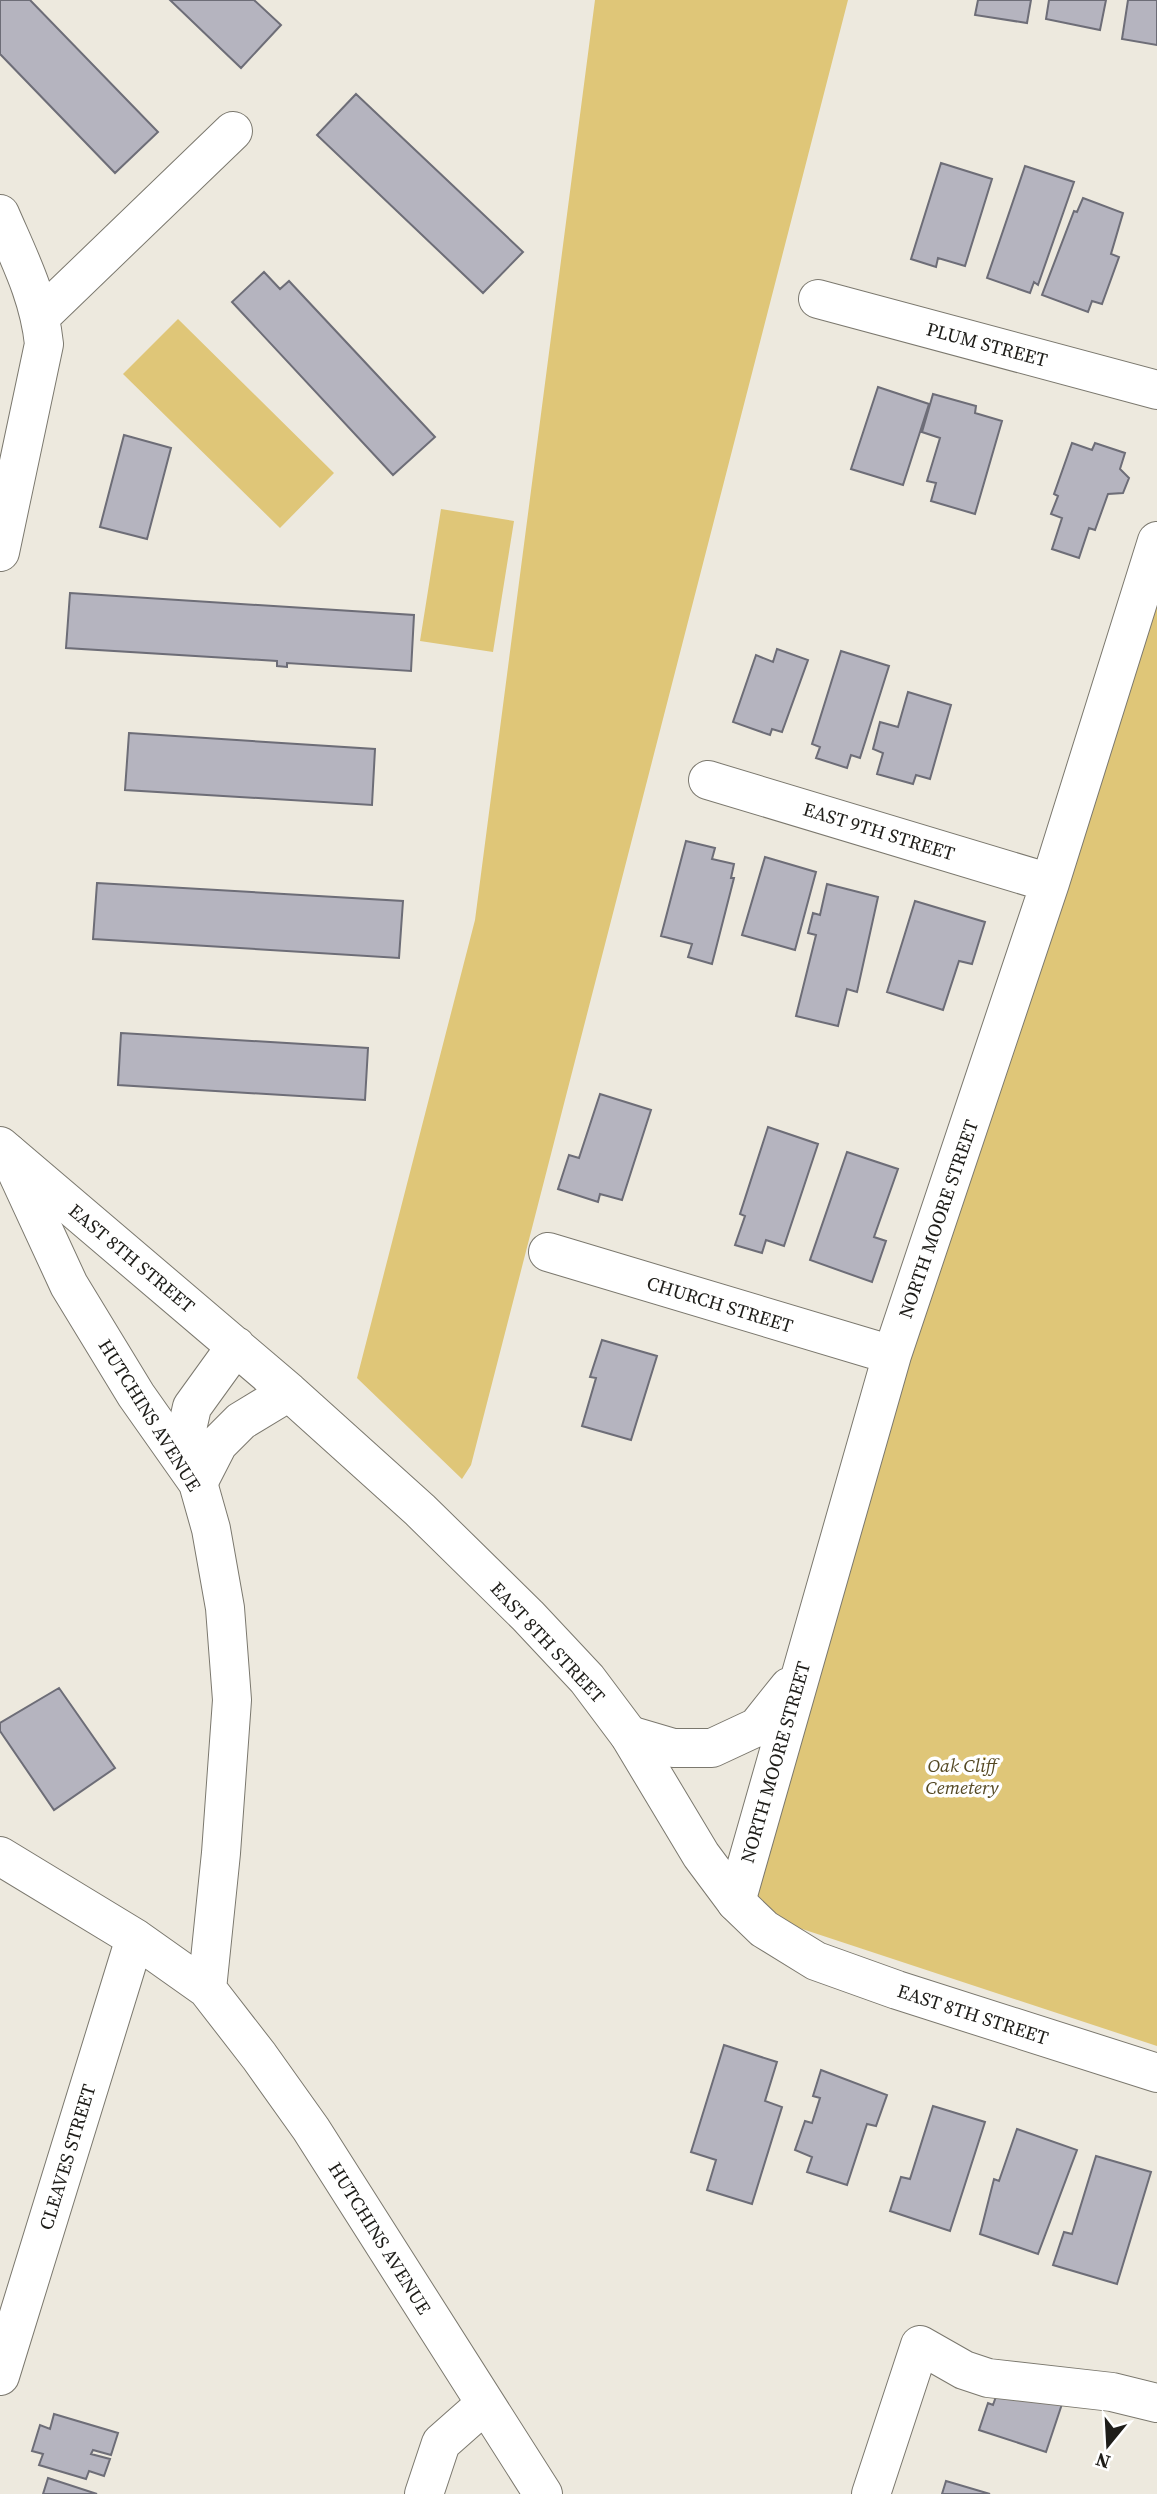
<svg xmlns="http://www.w3.org/2000/svg" width="1157" height="2494" viewBox="0 0 1157 2494" font-family="'Source Serif 4',serif">
	<rect width="100%" height="100%" fill="#ede9de"/>
	<path fill="#dfc678" d="M595,0H848L471,1465L462,1479L357,1378L475,920Z
		M178,319L334,473L280,528L123,374Z
		M441,509L514,521L493,652L420,641Z
		M1157,558V2046L714,1900Z"/>
	<path fill="#b5b4bf" stroke="#6d6d77" stroke-width="2" d="M0,0H30L158,132L115,173L0,54Z
		M170,0H254L281,25L241,68Z
		M978,0H1031L1027,23L975,15Z
		M1049,0H1106L1100,30L1046,19Z
		M1128,0H1157V45L1122,39Z
		M356,94L523,252L483,293L317,135Z
		M941,163L992,179L965,266L938,258L936,267L911,259Z
		M1025,166L1074,182L1038,285L1034,282L1030,293L987,278Z
		M1083,198L1123,213L1111,254L1119,257L1102,304L1092,301L1088,312L1042,295L1074,211L1077,212Z
		M264,272L280,289L289,281L435,437L393,475L232,302Z
		M878,387L929,404L903,485L851,469Z
		M933,394L976,406L975,413L1002,421L975,514L931,501L936,483L927,481L940,438L922,432Z
		M124,435L171,448L147,539L100,527Z
		M1072,443L1092,450L1095,443L1125,453L1120,469L1129,478L1123,493L1108,494L1095,530L1089,528L1079,558L1052,549L1062,518L1051,514L1058,496L1054,494Z
		M70,593L414,615L411,671L287,663V667L277,666V661L66,648Z
		M777,649L808,660L782,732L772,729L770,735L733,722L756,655L773,662Z
		M841,651L889,666L860,758L851,755L847,768L816,758L820,747L812,744Z
		M908,692L951,705L930,779L916,775L913,784L877,774L883,753L873,749L880,722L898,727Z
		M129,733L375,749L372,805L125,790Z
		M686,841L715,848L712,859L734,864L731,878H734L712,964L688,957L692,944L661,936Z
		M765,857L816,872L795,950L742,935Z
		M97,883L403,901L399,958L93,939Z
		M827,884L878,897L857,992L847,989L838,1026L796,1016L816,935L808,933L813,913L820,915Z
		M915,901L985,922L972,964L959,961L943,1010L887,992Z
		M121,1033L368,1048L365,1100L118,1085Z
		M600,1094L651,1110L622,1200L600,1194L598,1202L558,1189L569,1155L579,1158Z
		M768,1127L818,1144L784,1246L766,1240L762,1253L735,1245L745,1216L740,1214Z
		M847,1152L898,1169L874,1237L886,1241L872,1282L810,1260Z
		M602,1340L657,1356L631,1440L582,1426L596,1378L590,1377Z
		M59,1688L115,1768L54,1810L0,1731V1723Z
		M724,2045L777,2062L765,2101L782,2107L752,2204L707,2190L716,2160L691,2152Z
		M821,2070L887,2095L876,2126L867,2124L847,2185L807,2172L812,2157L795,2150L805,2121L812,2123L820,2098L813,2096Z
		M933,2106L985,2122L950,2231L890,2211L901,2177L910,2179Z
		M1017,2129L1077,2150L1038,2254L980,2234L994,2179L999,2181Z
		M1096,2156L1151,2172L1117,2284L1053,2265L1064,2232L1072,2234Z
		M999,2388L1062,2404L1046,2452L979,2430L988,2403L993,2405Z
		M54,2414L118,2433L111,2455L93,2450L91,2454L110,2459L104,2476L89,2471L86,2479L39,2465L43,2454L32,2451L40,2425L50,2429Z
		M48,2478L97,2494H43Z
		M946,2481L990,2494H942Z"/>
	<g fill="none" stroke-linecap="round" stroke-linejoin="round">
		<defs>
			<path id="minor" d="M0,214C19,258 39,296 44,344L0,552
				M818,299L1157,390
				M41,316L233,131
				M708,780L1050,883
				M8,1153L69,1285L136,1395L198,1483L211,1529L225,1608L232,1700L221,1853L207,1989
				M548,1252L892,1355
				M629,1735L673,1748H712L757,1727L789,1687
				M0,1856L135,1938L207,1989L259,2056L311,2129L543,2494
				M736,1902L892,1355L1050,883L1157,541
				M0,2376L135,1938
				M424,2494L441,2443L484,2405
				M871,2494L920,2345L964,2370L988,2378L1112,2392L1157,2403"/>
			<path id="major" d="M0,1146L289,1392L420,1510L528,1616L587,1679L629,1735L701,1855L736,1902L764,1929L816,1961L897,1990L1157,2073
				M198,1483L185,1438L192,1407L236,1346
				M198,1483L218,1444L241,1421L289,1392"/>
		</defs>
		<use href="#minor" stroke="#7b786e" stroke-width="40"/>
		<use href="#major" stroke="#7b786e" stroke-width="40"/>
		<use href="#minor" stroke="#fff" stroke-width="38"/>
		<use href="#major" stroke="#fff" stroke-width="38"/>
	</g>
	<g text-anchor="middle" stroke-width="7" stroke-linejoin="round" paint-order="stroke">
		<g font-size="19" fill="#1e1d19" stroke="#fff">
			<text transform="translate(987 344) rotate(15)" y="7">PLUM STREET</text>
			<text transform="translate(879 831) rotate(17)" y="7">EAST 9TH STREET</text>
			<text transform="translate(938 1219) rotate(-71)" y="7">NORTH MOORE STREET</text>
			<text transform="translate(132 1258) rotate(40)" y="7">EAST 8TH STREET</text>
			<text transform="translate(720 1304) rotate(17)" y="7">CHURCH STREET</text>
			<text transform="translate(150 1415) rotate(58)" y="7">HUTCHINS AVENUE</text>
			<text transform="translate(548 1642) rotate(47)" y="7">EAST 8TH STREET</text>
			<text transform="translate(775 1762) rotate(-74)" y="7">NORTH MOORE STREET</text>
			<text transform="translate(973 2014) rotate(18)" y="7">EAST 8TH STREET</text>
			<text transform="translate(67 2157) rotate(-73)" y="7">CLEAVES STREET</text>
			<text transform="translate(380 2238) rotate(58)" y="7">HUTCHINS AVENUE</text>
		</g>
		<g font-size="19" font-style="italic" fill="#544823" stroke="#fff">
			<text x="962" y="1772">Oak Cliff<tspan x="962" dy="22">Cemetery</tspan></text>
		</g>
	</g>
	<g transform="translate(1108 2445) rotate(198)" stroke="#ffffff" stroke-width="5" paint-order="stroke">
	<path d="M0-5L12 26L0 18L-12 26Z" fill="#1e1d19"/>
	<text y="-10" font-size="19" font-weight="bold" text-anchor="middle" fill="#1e1d19">N</text>
	</g>
</svg>
